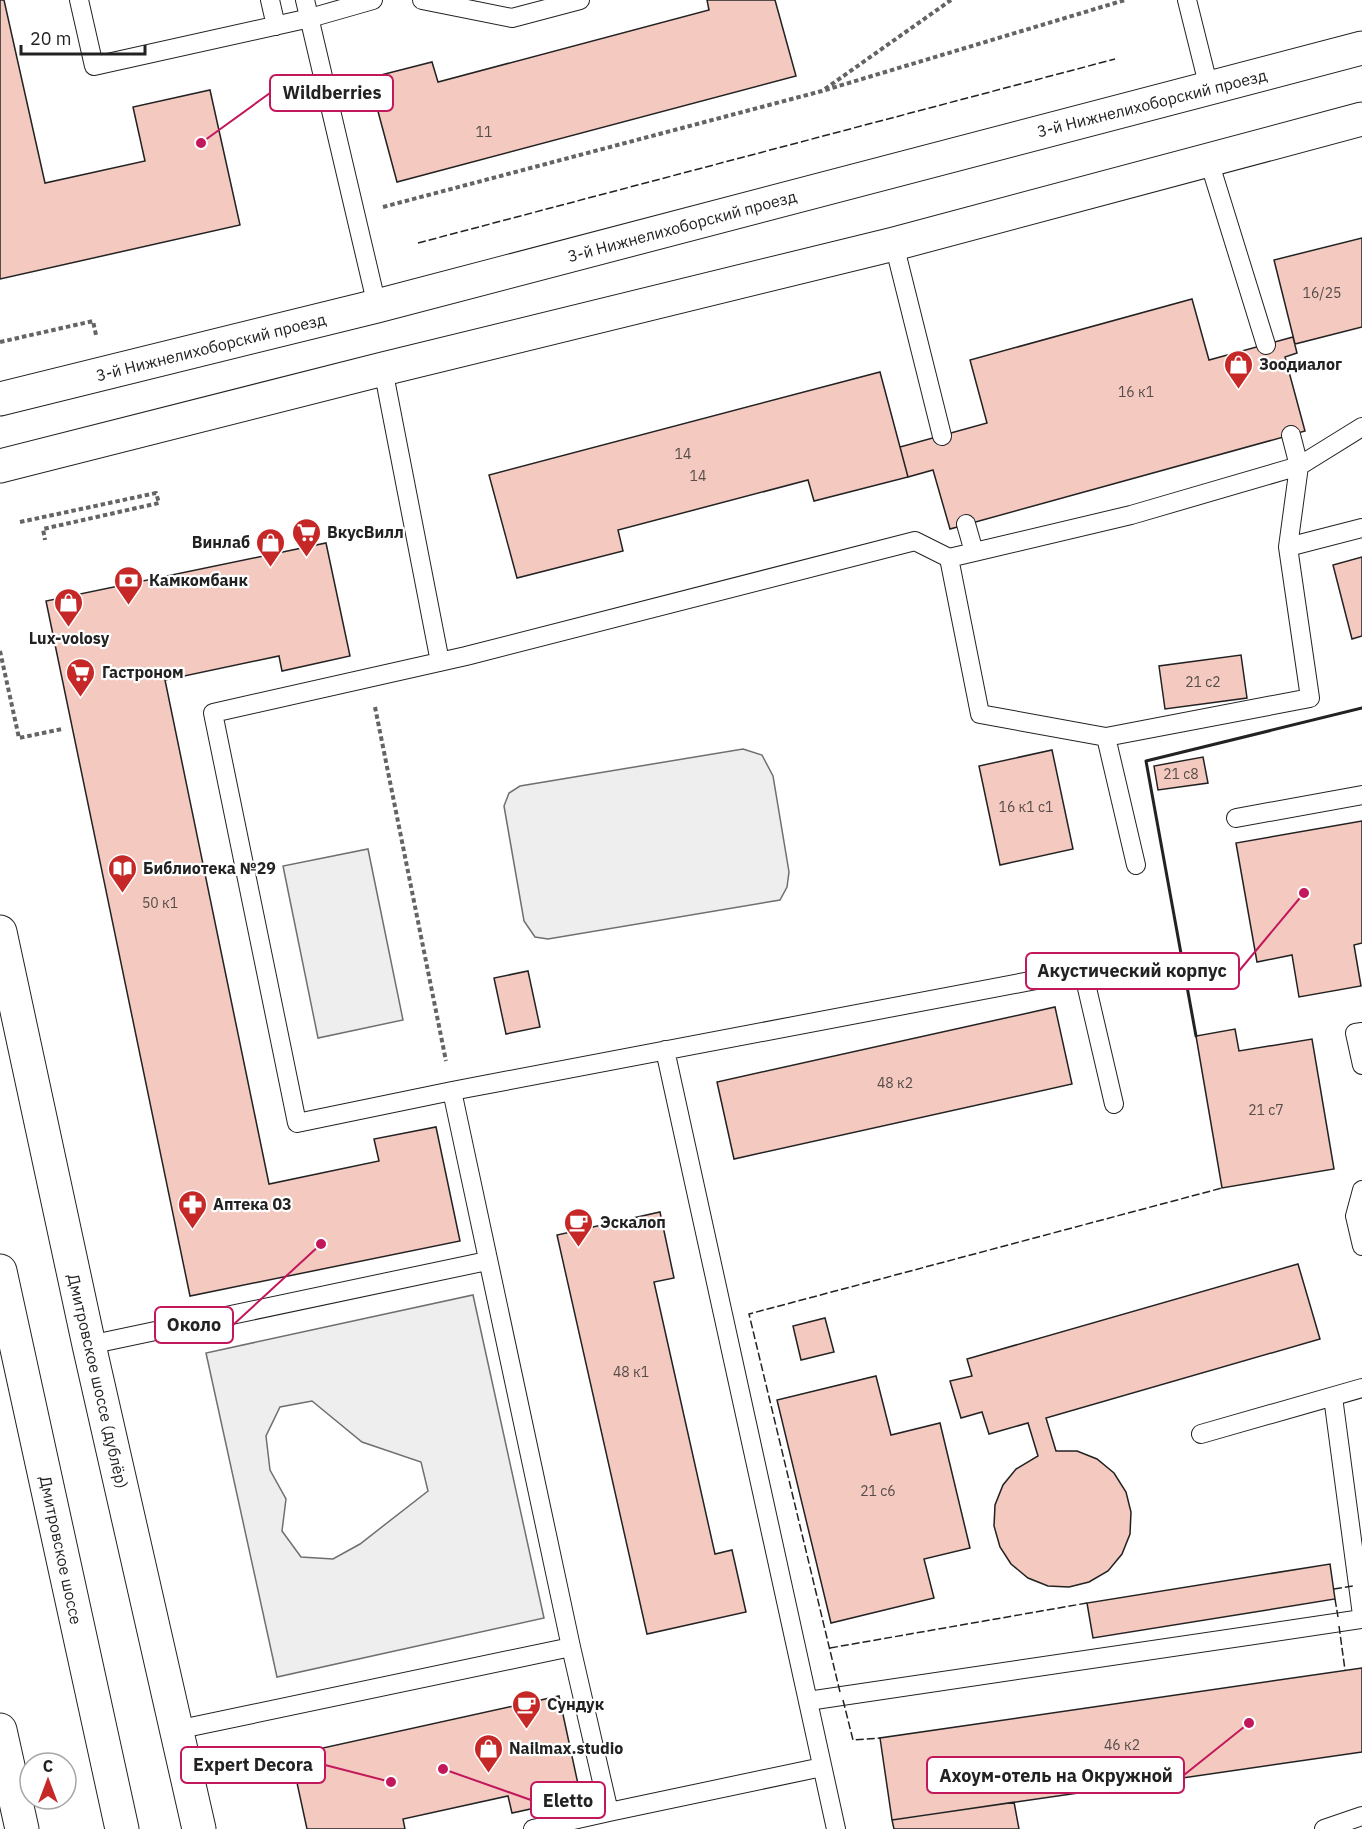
<svg xmlns="http://www.w3.org/2000/svg" width="1362" height="1829" viewBox="0 0 1362 1829" font-family="'IBM Plex Sans',sans-serif">
	<rect width="100%" height="100%" fill="#fff"/>
	<path fill="#eee" stroke="#6f6f6f" stroke-width="1.5" fill-rule="evenodd" d="M743,749L762,755L773,776L789,872L787,887L780,900L548,939L535,937L524,921L504,806L509,793L520,786Z
		M368,849L403,1020L318,1038L283,866Z
		M473,1295L544,1618L277,1677L206,1353ZM312,1401L362,1442L421,1462L428,1491L360,1544L333,1559L301,1557L282,1531L286,1499L270,1470L266,1436L280,1407Z"/>
	<path fill="#f3c9c0" stroke="#222" stroke-width="1.5" d="M0,0H4L45,183L145,161L133,107L210,90L240,225L0,279Z
		M707,0H775L796,76L397,182L369,78L432,62L438,82L709,10Z
		M1362,238V327L1295,344L1274,260Z
		M1192,299L1209,360L1293,337L1297,353L1285,357L1305,431L950,529L933,470L908,477L900,447L987,423L970,360Z
		M880,372L908,477L814,501L808,480L618,530L623,551L517,578L489,475Z
		M326,543L350,656L282,671L279,656L165,680L269,1184L379,1161L374,1139L436,1127L460,1241L190,1296L46,601Z
		M1362,557V636L1352,639L1333,565Z
		M1241,655L1247,698L1165,709L1159,666Z
		M1052,750L1073,849L1000,865L979,766Z
		M1203,757L1208,783L1158,790L1154,766Z
		M1362,821V943L1354,945L1361,986L1299,997L1292,955L1257,962L1236,843Z
		M528,971L540,1027L506,1034L494,978Z
		M1055,1007L1072,1084L734,1159L717,1082Z
		M1235,1029L1239,1051L1312,1039L1334,1169L1222,1188L1196,1036Z
		M660,1212L674,1278L654,1282L715,1554L732,1550L746,1612L647,1634L557,1235Z
		M1298,1264L1320,1339L1046,1418L1056,1451H1077L1097,1459L1114,1473L1126,1492L1131,1512L1130,1534L1122,1554L1108,1571L1089,1582L1069,1587L1048,1586L1028,1578L1011,1564L1000,1547L994,1526L995,1505L1003,1485L1016,1469L1038,1456L1028,1423L989,1434L982,1412L961,1418L950,1381L972,1376L967,1359Z
		M825,1318L834,1352L801,1360L793,1326Z
		M876,1376L891,1435L940,1423L970,1548L924,1559L934,1598L831,1623L777,1400Z
		M1330,1564L1335,1599L1093,1638L1087,1603Z
		M1362,1668V1752L892,1820L880,1738Z
		M559,1696L581,1798L512,1813L508,1796L403,1819L405,1829H307L291,1755Z
		M1014,1802L1019,1829H894L892,1820Z"/>
	<g fill="none" stroke-linecap="round" stroke-linejoin="round">
		<defs>
			<path id="service" d="M79,0L94,66L310,18L373,0
				M270,0L276,26
				M305,0L377,306
				M422,0L512,18L580,0
				M1187,0L1209,88
				M1209,161L1266,345
				M894,244L942,436
				M383,369L440,662
				M966,524L974,552
				M1288,547L1362,528
				M949,558L980,714L1106,737
				M1236,818L1362,795
				M1136,865L1106,737L1310,698L1288,547L1299,466L1291,435
				M1362,1032L1355,1033L1362,1065
				M665,1050L836,1829
				M452,1091L571,1647L609,1812L533,1829
				M1114,1104L1083,971L452,1091L297,1123L213,713L466,656L915,541L949,558L1131,515L1299,466L1362,427
				M1362,1190L1355,1216L1362,1246
				M89,1345L487,1261
				M1333,1397L1362,1615
				M1201,1434L1362,1388
				M808,1701L1362,1619
				M176,1730L571,1647
				M609,1812L822,1767
				M1324,1829L1362,1816"/>
			<path id="secondary" d="M0,399L377,306L1362,48
				M0,466L383,369L894,244L1362,119
				M0,932L89,1345L199,1829"/>
			<path id="primary" d="M0,1271L122,1829
				M0,1730L22,1829"/>
		</defs>
		<use href="#service" stroke="#222" stroke-width="20"/>
		<use href="#secondary" stroke="#222" stroke-width="35"/>
		<use href="#primary" stroke="#222" stroke-width="35"/>
		<path stroke="#646464" stroke-width="4" stroke-dasharray="4.5 3" stroke-linecap="butt" d="M825,89L951,0
			M383,207L822,91L1125,0
			M0,342L93,321L96,335L94,336
			M20,522L156,493L159,503L43,529L45,540
			M0,651L19,738L62,729
			M375,707L446,1061"/>
		<use href="#service" stroke="#fff" stroke-width="18"/>
		<use href="#secondary" stroke="#fff" stroke-width="33"/>
		<use href="#primary" stroke="#fff" stroke-width="33"/>
		<path stroke="#222" stroke-width="1.5" stroke-dasharray="8 3" stroke-linecap="butt" d="M418,243L1115,59
			M1334,1589L1353,1586
			M1335,1599L1338,1617
			M1339,1626L1345,1670
			M830,1648L1087,1603
			M840,1692L749,1314L1222,1188
			M843,1700L853,1740L880,1738"/>
		<path stroke="#222" stroke-width="3" d="M1196,1036L1146,761L1362,708"/>
	</g>
	<defs>
		<symbol id="shop-pin" viewBox="-11 -11 22 30"><path d="M0 17L-7.5 6A9.5 9.5 0 1 1 7.5 6Z" fill="#c62828" stroke="#fff"/><path d="M-5-2.5h2.3a2.7 3.5 0 0 1 5.4 0H5L5.5 6h-11ZM-1.5-2.5h3a1.5 2.3 0 0 0-3 0Z" fill="#fff"/></symbol>
		<symbol id="supermarket-pin" viewBox="-11 -11 22 30"><path d="M0 17L-7.5 6A9.5 9.5 0 1 1 7.5 6Z" fill="#c62828" stroke="#fff"/><path d="M-6-5.5h2.5l.6 2H6L4.5 2H-2.5L-4.4-4H-6ZM-1.5 3.2a1.3 1.3 0 1 0 .1 0ZM3 3.2a1.3 1.3 0 1 0 .1 0Z" fill="#fff"/></symbol>
		<symbol id="bank-pin" viewBox="-11 -11 22 30"><path d="M0 17L-7.5 6A9.5 9.5 0 1 1 7.5 6Z" fill="#c62828" stroke="#fff"/><path d="M-6-4H6V4H-6ZM0-2.3a2.3 2.3 0 1 0 0 4.6a2.3 2.3 0 1 0 0-4.6Z" fill="#fff"/></symbol>
		<symbol id="library-pin" viewBox="-11 -11 22 30"><path d="M0 17L-7.5 6A9.5 9.5 0 1 1 7.5 6Z" fill="#c62828" stroke="#fff"/><path d="M-6-4Q-3-5.5-.7-3.5V5Q-3 3-6 4ZM6-4Q3-5.5 .7-3.5V5Q3 3 6 4Z" fill="#fff"/></symbol>
		<symbol id="pharmacy-pin" viewBox="-11 -11 22 30"><path d="M0 17L-7.5 6A9.5 9.5 0 1 1 7.5 6Z" fill="#c62828" stroke="#fff"/><path d="M-2-6h4v4h4v4h-4v4h-4v-4h-4v-4h4Z" fill="#fff"/></symbol>
		<symbol id="cafe-pin" viewBox="-11 -11 22 30"><path d="M0 17L-7.5 6A9.5 9.5 0 1 1 7.5 6Z" fill="#c62828" stroke="#fff"/><path d="M-5.5-4.5H6V0H3Q3 3.5 0 3.5H-2.5Q-5.5 3.5-5.5 0ZM3-3.2v2h1.7v-2ZM-6 4.5H4V6H-6Z" fill="#fff"/></symbol>
	</defs>
	<g fill-rule="evenodd">
		<use href="#shop-pin" x="1222" y="348" width="33" height="45"/>
		<use href="#supermarket-pin" x="290" y="516" width="33" height="45"/>
		<use href="#shop-pin" x="254" y="526" width="33" height="45"/>
		<use href="#bank-pin" x="112" y="564" width="33" height="45"/>
		<use href="#shop-pin" x="52" y="586" width="33" height="45"/>
		<use href="#supermarket-pin" x="64" y="656" width="33" height="45"/>
		<use href="#library-pin" x="106" y="852" width="33" height="45"/>
		<use href="#pharmacy-pin" x="176" y="1188" width="33" height="45"/>
		<use href="#cafe-pin" x="562" y="1206" width="33" height="45"/>
		<use href="#cafe-pin" x="510" y="1688" width="33" height="45"/>
		<use href="#shop-pin" x="472" y="1732" width="33" height="45"/>
	</g>
	<g text-anchor="middle" stroke-width="4.5" stroke-linejoin="round" paint-order="stroke">
		<g font-size="14" fill="#564c4a">
			<text x="484" y="137">11</text>
			<text x="1322" y="298">16/25</text>
			<text x="1136" y="397">16 к1</text>
			<text x="683" y="459">14</text>
			<text x="698" y="481">14</text>
			<text x="1203" y="687">21 с2</text>
			<text x="1181" y="779">21 с8</text>
			<text x="1026" y="812">16 к1 с1</text>
			<text x="160" y="908">50 к1</text>
			<text x="895" y="1088">48 к2</text>
			<text x="1266" y="1115">21 с7</text>
			<text x="631" y="1377">48 к1</text>
			<text x="878" y="1496">21 с6</text>
			<text x="1122" y="1750">46 к2</text>
		</g>
		<g font-size="16" fill="#222" stroke="#fff">
			<text transform="translate(1152 103) rotate(-14)" y="6">3-й Нижнелихоборский проезд</text>
			<text transform="translate(682 226) rotate(-15)" y="6">3-й Нижнелихоборский проезд</text>
			<text transform="translate(211 347) rotate(-14)" y="6">3-й Нижнелихоборский проезд</text>
			<text transform="translate(98 1381) rotate(77)" y="6">Дмитровское шоссе (дублёр)</text>
			<text transform="translate(61 1550) rotate(78)" y="6">Дмитровское шоссе</text>
		</g>
		<g font-size="16" font-weight="bold" fill="#222" stroke="#fff" text-anchor="start">
			<text x="1259" y="370">Зоодиалог</text>
			<text x="327" y="538">ВкусВилл</text>
			<text x="250" y="548" text-anchor="end">Винлаб</text>
			<text x="149" y="586">Камкомбанк</text>
			<text x="69" y="644" text-anchor="middle">Lux-volosy</text>
			<text x="102" y="678">Гастроном</text>
			<text x="143" y="874">Библиотека №29</text>
			<text x="213" y="1210">Аптека 03</text>
			<text x="600" y="1228">Эскалоп</text>
			<text x="547" y="1710">Сундук</text>
			<text x="509" y="1754">Nailmax.studio</text>
		</g>
	</g>
	<path fill="none" stroke="#c2185b" stroke-width="2" d="M201 143L270 93M1304 893L1239 971M321 1244L233 1325M391 1782L325 1765M1249 1723L1184 1775M443 1769L531 1800"/>
	<g fill="#c2185b" stroke="#fff" stroke-width="2">
		<circle cx="201" cy="143" r="6"/>
		<circle cx="1304" cy="893" r="6"/>
		<circle cx="321" cy="1244" r="6"/>
		<circle cx="391" cy="1782" r="6"/>
		<circle cx="1249" cy="1723" r="6"/>
		<circle cx="443" cy="1769" r="6"/>
	</g>
	<g fill="#fff" stroke="#c2185b" stroke-width="2">
		<rect x="270" y="75" width="123" height="36" rx="6"/>
		<rect x="1026" y="953" width="213" height="36" rx="6"/>
		<rect x="155" y="1307" width="78" height="36" rx="6"/>
		<rect x="181" y="1747" width="144" height="36" rx="6"/>
		<rect x="927" y="1757" width="257" height="36" rx="6"/>
		<rect x="531" y="1782" width="74" height="36" rx="6"/>
	</g>
	<g font-size="18" text-anchor="middle" font-weight="bold" fill="#222">
		<text x="332" y="99">Wildberries</text>
		<text x="1132" y="977">Акустический корпус</text>
		<text x="194" y="1331">Около</text>
		<text x="253" y="1771">Expert Decora</text>
		<text x="1056" y="1782">Ахоум-отель на Окружной</text>
		<text x="568" y="1807">Eletto</text>
	</g>
	<g transform="translate(48 1781)"><circle r="28" fill="#ffffff" stroke="#a7a7a7" stroke-width="1.5"/>
	<path d="M0-4.5L10 22L0 15L-10 22Z" fill="#c62828"/>
	<text y="-9" font-size="16" font-weight="bold" text-anchor="middle" fill="#222222">С</text>
	</g>
	<path d="M21 45v9h124v-9" fill="none" stroke="#222222" stroke-width="3"/>
	<text x="30" y="45" font-size="18" fill="#222222" stroke="#ffffff" stroke-width="4.5" paint-order="stroke">20 m</text>
</svg>
